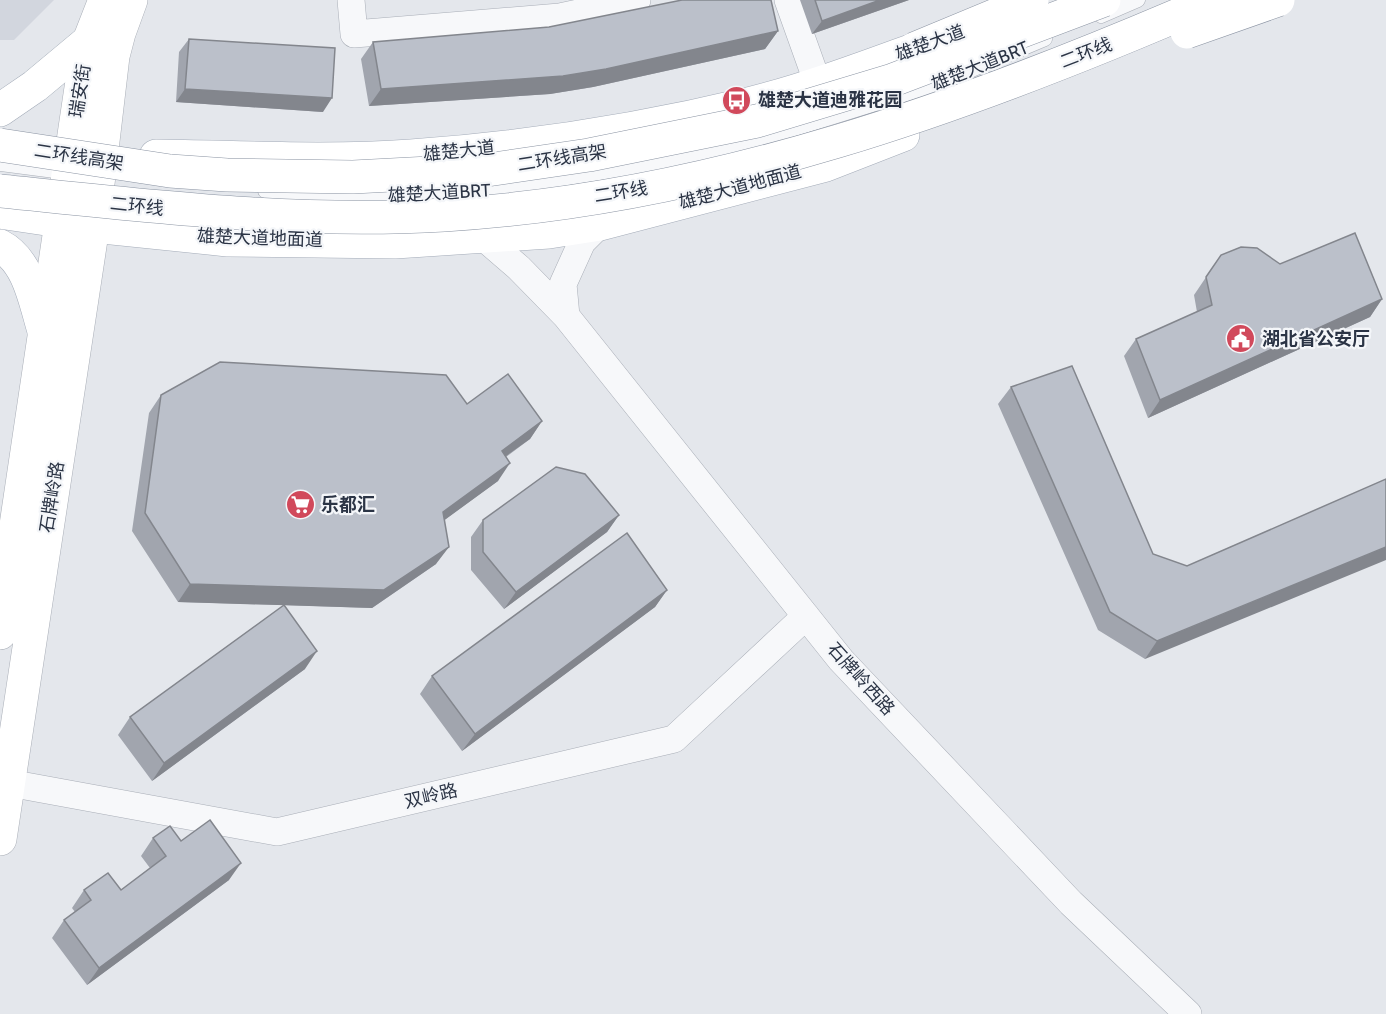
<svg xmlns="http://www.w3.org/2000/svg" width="1386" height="1014" viewBox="0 0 1386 1014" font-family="Cabin,'Noto Sans SC',sans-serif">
	<rect width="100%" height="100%" fill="#e4e7ec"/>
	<path fill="#d2d6de" d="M0,0H54L14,40H0Z"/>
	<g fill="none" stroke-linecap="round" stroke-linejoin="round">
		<defs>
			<path id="service" d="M1101,16L1138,0
				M0,164L70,173
				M265,191L336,197L434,196L494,190L663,163L772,136L936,85L1045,39"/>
			<path id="minor" d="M351,0L354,34L560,17L637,0
				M788,0L818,84
				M482,236L519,268L566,316L563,284L582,242L600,224
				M566,316L841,660L1071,903L1188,1014
				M9,783L277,832L674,739L806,616"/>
			<path id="secondary" d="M0,633L85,61L89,41L105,0
				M0,839L93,226L113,56L119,33L131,0"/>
			<path id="primary" d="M0,110L35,86L89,41
				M156,156C241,157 326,162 411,156C526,148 640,130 752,103C816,87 879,62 941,40
				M0,212L93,226L228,240L395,242L549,232L600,224L826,165L903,135
				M0,246C29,261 35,302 44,331"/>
		</defs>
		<use href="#service" stroke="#a9aeb7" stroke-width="15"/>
		<use href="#minor" stroke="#a9aeb7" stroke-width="28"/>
		<use href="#secondary" stroke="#a9aeb7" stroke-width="34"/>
		<use href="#primary" stroke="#a3abb8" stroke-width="34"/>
		<use href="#service" stroke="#f7f8fa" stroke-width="14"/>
		<use href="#minor" stroke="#f7f8fa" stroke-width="27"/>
		<use href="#secondary" stroke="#fff" stroke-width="33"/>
		<use href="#primary" stroke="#fff" stroke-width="33"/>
		<defs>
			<path id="trunk-bridge" d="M1187,32L1278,0
				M914,49L1032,0
				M0,145L170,171L227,175L353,177L487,170L589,155L757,121L893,80L1104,0
				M0,191C148,206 295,224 444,215C712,199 969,106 1213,0"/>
		</defs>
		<use href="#trunk-bridge" stroke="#8b94a3" stroke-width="34" stroke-linecap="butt"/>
		<use href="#trunk-bridge" stroke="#fff" stroke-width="33"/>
	</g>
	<path fill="#a1a5ae" d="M800,0H909L812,34Z
		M778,31L765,49L593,87L550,94L369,106L361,59L373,42Z
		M189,39L323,112L176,102L179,52Z
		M1221,255L1280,264L1382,299L1370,317L1148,418L1124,356L1136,339L1197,312L1194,295Z
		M1011,387L1153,554L1187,566L1386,479L1145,659L1098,630L998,404Z
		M161,395L467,404L542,421L530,439L506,457L498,481L444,520L436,564L372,608L284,605L305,669L152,781L118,735L130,717L284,605L178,602L132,531L149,413Z
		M619,515L607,532L504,609L471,570V537L483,520Z
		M667,590L655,607L462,751L420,694L432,676Z
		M153,838L181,841L229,880L87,985L52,938L64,920L75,912L72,908L84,890H121L150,868L141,856Z"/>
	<path fill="#83868d" d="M880,0H909L812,34L822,21Z
		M778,31L765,49L593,87L550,94L369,106L381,89Z
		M185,89L332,98L323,112L176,102Z
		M1382,299L1370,317L1148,418L1160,400Z
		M542,421L530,439L489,468L502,451Z
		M510,463L498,481L431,530L443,512Z
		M619,515L607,532L504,609L516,592Z
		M449,547L436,564L372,608L178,602L190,584Z
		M1386,547V560L1145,659L1157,641Z
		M667,590L655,607L462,751L475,734Z
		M317,651L305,669L152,781L164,763Z
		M241,863L229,880L87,985L99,968Z"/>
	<path fill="#bbc0ca" stroke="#83868d" stroke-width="1.5" d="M682,0H771L778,31L606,69L563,76L381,89L373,42L549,27Z
		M815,0H880L822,21Z
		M189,39L335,48L332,98L185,89Z
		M1355,233L1382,299L1160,400L1136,339L1212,305L1206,277L1221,255L1241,247L1257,248L1280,264Z
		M220,362L446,375L467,404L508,374L542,421L502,451L510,463L443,512L449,547L384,590L190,584L145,513L161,395Z
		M1072,366L1153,554L1187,566L1386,479V547L1157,641L1110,612L1011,387Z
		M556,467L585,474L619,515L516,592L483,552V520Z
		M627,533L667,590L475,734L432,676Z
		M284,605L317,651L164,763L130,717Z
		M210,820L241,863L99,968L64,920L91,900L84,890L108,873L121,890L166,856L153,838L170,826L181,841Z"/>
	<defs>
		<symbol id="bus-disc" viewBox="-11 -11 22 22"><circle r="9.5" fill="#d1495b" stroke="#f4f6f9"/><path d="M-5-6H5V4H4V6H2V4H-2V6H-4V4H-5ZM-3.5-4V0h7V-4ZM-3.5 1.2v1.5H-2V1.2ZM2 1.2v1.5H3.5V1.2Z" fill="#fff"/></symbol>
		<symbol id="civic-disc" viewBox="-11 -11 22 22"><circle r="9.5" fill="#d1495b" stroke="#f4f6f9"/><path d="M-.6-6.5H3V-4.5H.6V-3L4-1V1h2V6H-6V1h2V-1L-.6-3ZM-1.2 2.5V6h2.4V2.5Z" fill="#fff"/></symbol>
		<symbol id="supermarket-disc" viewBox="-11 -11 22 22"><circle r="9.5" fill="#d1495b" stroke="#f4f6f9"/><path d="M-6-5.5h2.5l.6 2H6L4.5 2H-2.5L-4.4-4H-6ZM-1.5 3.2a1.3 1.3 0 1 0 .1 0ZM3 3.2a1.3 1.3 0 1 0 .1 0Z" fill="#fff"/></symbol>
	</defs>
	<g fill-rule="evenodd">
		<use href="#bus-disc" x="720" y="84" width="33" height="33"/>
		<use href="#civic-disc" x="1224" y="322" width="33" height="33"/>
		<use href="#supermarket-disc" x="284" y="488" width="33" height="33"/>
	</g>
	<g text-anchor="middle" stroke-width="4.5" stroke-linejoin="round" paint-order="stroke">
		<g font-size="18" fill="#2b3445" stroke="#f4f6f9">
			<text transform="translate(930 43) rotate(-20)" y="6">雄楚大道</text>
			<text transform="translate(1086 53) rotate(-21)" y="6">二环线</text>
			<text transform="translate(980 66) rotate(-22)" y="6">雄楚大道BRT</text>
			<text transform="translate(80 91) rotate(-81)" y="6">瑞安街</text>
			<text transform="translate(459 151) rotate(-6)" y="6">雄楚大道</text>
			<text transform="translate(79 157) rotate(9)" y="6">二环线高架</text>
			<text transform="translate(562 158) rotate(-9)" y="6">二环线高架</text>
			<text transform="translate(740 187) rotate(-15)" y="6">雄楚大道地面道</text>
			<text transform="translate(621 192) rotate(-9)" y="6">二环线</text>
			<text transform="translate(439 193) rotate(-3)" y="6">雄楚大道BRT</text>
			<text transform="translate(137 206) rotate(6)" y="6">二环线</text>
			<text transform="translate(260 238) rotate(2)" y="6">雄楚大道地面道</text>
			<text transform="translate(52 497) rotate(-81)" y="6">石牌岭路</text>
			<text transform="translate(861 679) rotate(48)" y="6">石牌岭西路</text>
			<text transform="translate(431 796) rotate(-13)" y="6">双岭路</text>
		</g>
		<g font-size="18" font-weight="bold" fill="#2b3445" stroke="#f4f6f9" text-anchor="start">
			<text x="758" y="106">雄楚大道迪雅花园</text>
			<text x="1262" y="345">湖北省公安厅</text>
			<text x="321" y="511">乐都汇</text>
		</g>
	</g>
</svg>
